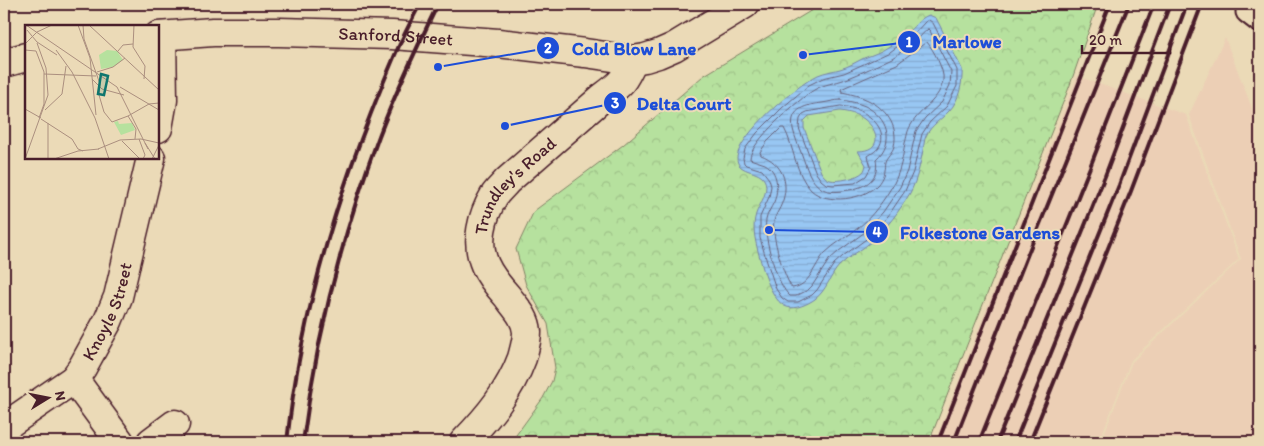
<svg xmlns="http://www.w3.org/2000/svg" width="1264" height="446" viewBox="0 0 1264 446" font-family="Itim,sans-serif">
	<defs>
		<pattern id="park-crowns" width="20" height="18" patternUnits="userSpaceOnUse" patternTransform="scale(1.25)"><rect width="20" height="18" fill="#b6e19e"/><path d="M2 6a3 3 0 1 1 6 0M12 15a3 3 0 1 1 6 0" fill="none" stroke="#9ec188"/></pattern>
		<pattern id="water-rules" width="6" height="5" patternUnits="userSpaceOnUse" patternTransform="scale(1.25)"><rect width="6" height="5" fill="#98c7f3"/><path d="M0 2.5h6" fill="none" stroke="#84aad0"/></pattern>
	</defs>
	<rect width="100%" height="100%" fill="#ebdab7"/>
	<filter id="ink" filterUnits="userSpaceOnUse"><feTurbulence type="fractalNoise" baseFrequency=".02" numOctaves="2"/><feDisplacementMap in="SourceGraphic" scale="10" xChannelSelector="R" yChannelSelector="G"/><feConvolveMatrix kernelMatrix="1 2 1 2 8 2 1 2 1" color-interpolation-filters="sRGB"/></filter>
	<g filter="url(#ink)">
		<path fill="#eccfb5" d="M1225,38L1260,129V442H1101L1132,362L1241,259L1189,115Z
			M1077,76L1186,115L1239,259L1131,360L1099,442H935Z"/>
		<path fill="url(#park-crowns)" stroke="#808064" d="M822,4H1098L1070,85L959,365L929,442H511L543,398L552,381L555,368L548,324L526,285L516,249L534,211L623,145L703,76Z"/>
		<path fill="url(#water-rules)" stroke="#7984a3" fill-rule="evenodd" d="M929,15L936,18L962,69C963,82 959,101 949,111C942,119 931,125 926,136C924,140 924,146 923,150C920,165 917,180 910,193C900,210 887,228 872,241C862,250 849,256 839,266C830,276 826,291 815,299C808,304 795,310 787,307C771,302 762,266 758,251C755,240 752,226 756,214C759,205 766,197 766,186C765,167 736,176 737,157C740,133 797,85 818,75C825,72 833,71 840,69C848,67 856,62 864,58C872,55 881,52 888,47C895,43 903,37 909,31C916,25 920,18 929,15ZM840,111C848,112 857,114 864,119C880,131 882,151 858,151L866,165C865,168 865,170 863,172C857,178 838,182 830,180C826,179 823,175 821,172L804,128V121L809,116Z"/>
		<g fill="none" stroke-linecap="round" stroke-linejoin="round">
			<path stroke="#69627b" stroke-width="1" d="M929,20L933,23L957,70V86L947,106L930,122L922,134L913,172L905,191L888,216L869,237L843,256L834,264L817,290L812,295L798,302H788L782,298L776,289L767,262L760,238V217L769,197L771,186L769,179L762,170L746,165L744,163L743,158L745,149L757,133L782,108L809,85L823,78L844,73L890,52L913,35L925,22Z
				M928,29L930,31L951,72L950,85L942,102L925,118L916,131L907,171L900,187L883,212L865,232L839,251L829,260L812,286L808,290L796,296H790C777,286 763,235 766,220C767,214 771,208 774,202C779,189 778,171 765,164C760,162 755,161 750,159C749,143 799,99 814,90C824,84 835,83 846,79C862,73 877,65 892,58C900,53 909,46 917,40C921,36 924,32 928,29Z
				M927,42C933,49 945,71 943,80C941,99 920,109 911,125C907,131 907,137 905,143C903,157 900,171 894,183C885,199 872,217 858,228C847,237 835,243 825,253C814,265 810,286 792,288C784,277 771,235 774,221C775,215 780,209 782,203C790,182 782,163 761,155L760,152L767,142L781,128H784C794,146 795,174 811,190C827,205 864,200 878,184C881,180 884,175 884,170C885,168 884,165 885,162C886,157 893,152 894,146C899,126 885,108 868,100C860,96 851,94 842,92L841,89L897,64L925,43Z
				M841,100C849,101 858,103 865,106C887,117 896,141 876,159C880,182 863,188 843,191C835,192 827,192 821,188C810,181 806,166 802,155C799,147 795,138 793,129C789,108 807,105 822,103C829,102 835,100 841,100Z
				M841,106C847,107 854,108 860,111C872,116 887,131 880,145C877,151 872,153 868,156L871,167L866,176L855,183L833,185L826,184L821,180L816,173L799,128L800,119L803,114L807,112Z"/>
			<defs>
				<path id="pedestrian" d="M1250,4L1247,12L1260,22"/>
				<g id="minor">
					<path d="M158,128L163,100L162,36"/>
					<path d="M74,379L120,442"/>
					<path id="s1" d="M4,427L74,379L82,368L108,321L118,297L151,158"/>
					<path d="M151,442L175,424"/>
					<path id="s2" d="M464,442C488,417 510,391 522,358C524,350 527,341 527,332C526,317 515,307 507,296C499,287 490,276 485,265C475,242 482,216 494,196C497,191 503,186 507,181L603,97C621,84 624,81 633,60"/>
				</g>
				<g id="secondary">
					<path id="s3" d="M158,36L213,32H279L392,35L498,43L585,53L633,60L645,58L658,54L674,47L745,4"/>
					<path d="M4,63L26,57"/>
				</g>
			</defs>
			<use href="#pedestrian" stroke="#4a1f2b" stroke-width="25"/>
			<use href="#minor" stroke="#4a1f2b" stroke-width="31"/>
			<use href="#secondary" stroke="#4a1f2b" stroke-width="31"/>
			<use href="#pedestrian" stroke="#ebdab7" stroke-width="21"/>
			<use href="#minor" stroke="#ebdab7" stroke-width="28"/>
			<use href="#secondary" stroke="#ebdab7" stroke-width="28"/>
			<path stroke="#4a1f2b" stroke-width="4" d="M287,442C301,311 340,183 392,62C400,42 410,23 420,4
				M303,442C316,338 342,235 379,136C396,91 417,47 438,4
				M938,442L1110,4
				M954,442L1027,256L1129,4
				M979,442L1090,167L1154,4
				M997,442L1105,176L1170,4
				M1015,442L1119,185L1187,4
				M1030,442L1131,191L1202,4"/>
		</g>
	</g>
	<g text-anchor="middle" stroke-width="4" stroke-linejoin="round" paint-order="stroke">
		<g font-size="18" fill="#4a1f2b" stroke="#ebdab7">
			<text dy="6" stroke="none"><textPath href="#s3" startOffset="238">Sanford Street</textPath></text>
			<text dy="6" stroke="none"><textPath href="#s2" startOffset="302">Trundley's Road</textPath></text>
			<text dy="6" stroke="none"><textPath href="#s1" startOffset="161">Knoyle Street</textPath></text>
		</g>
	</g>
	<g transform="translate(25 25)">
		<rect width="134" height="134" fill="#ebdab7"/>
		<path d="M82,25L92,26L98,35L88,42L76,44L74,30ZM93,96L94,99L107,98L110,105L96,110L89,97Z" fill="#b6e19e"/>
		<path fill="none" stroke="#ab8f7f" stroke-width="1" d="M1,0L92,62L123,124M53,0L65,33L71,90M58,0L59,14L75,59L74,70L79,87L87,97L103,91L111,104L110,114M64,0L134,65M109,0L108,22L120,41L119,54M2,5L12,17L32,30M0,19L12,7L27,0M0,25L11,26L19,47V79L14,93M31,25L47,47L70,93L84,134M93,26L98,20L108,19M72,47L88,42L100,33M19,49L71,51M67,54L77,64L99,70M95,62L134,85M0,84L16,93M20,85L37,69L41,41M103,91L124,79L134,78M16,94L47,114L53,124L58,126M114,114L120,130L118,134M97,116L115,134M120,118L130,134M73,124L95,115L116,114L134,118M0,134L23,70L21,43L12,18M23,134V98M29,134L53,126L74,124M127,134L134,120"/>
		<path fill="#0f766e" fill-opacity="0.15" stroke="#0f766e" stroke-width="2.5" d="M76,49L83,51L79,70L73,69Z"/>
		<rect width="134" height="134" fill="none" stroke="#4a1f2b" stroke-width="2.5"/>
	</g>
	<path fill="none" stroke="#1d4ed8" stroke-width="2" d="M803 55L909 42M438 67L548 48M505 126L615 103M769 230L877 232"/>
	<g fill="#1d4ed8" stroke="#ebdab7" stroke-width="2">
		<circle cx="803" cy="55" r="5"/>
		<circle cx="438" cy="67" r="5"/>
		<circle cx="505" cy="126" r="5"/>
		<circle cx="769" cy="230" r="5"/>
		<circle cx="909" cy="42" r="12"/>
		<circle cx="548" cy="48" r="12"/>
		<circle cx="615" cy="103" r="12"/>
		<circle cx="877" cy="232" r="12"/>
	</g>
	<g font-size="15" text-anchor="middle" font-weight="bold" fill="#fff">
		<text x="909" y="47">1</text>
		<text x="548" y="53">2</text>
		<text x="615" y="108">3</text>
		<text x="877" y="237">4</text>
	</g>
	<g font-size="19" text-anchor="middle" font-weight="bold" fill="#1d4ed8" stroke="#ebdab7" stroke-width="4" stroke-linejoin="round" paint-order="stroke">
		<text x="967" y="48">Marlowe</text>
		<text x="634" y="55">Cold Blow Lane</text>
		<text x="684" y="110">Delta Court</text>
		<text x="980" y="239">Folkestone Gardens</text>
	</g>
	<rect width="1264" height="446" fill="none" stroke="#ebdab7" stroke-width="20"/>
	<rect x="10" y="10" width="1244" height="426" fill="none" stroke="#4a1f2b" stroke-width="2" filter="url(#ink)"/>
	<g transform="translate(48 398) rotate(80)" stroke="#ebdab7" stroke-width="4" paint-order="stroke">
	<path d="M0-4L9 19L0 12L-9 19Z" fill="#4a1f2b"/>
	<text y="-8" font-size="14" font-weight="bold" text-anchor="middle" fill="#4a1f2b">N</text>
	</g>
	<path d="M1082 45v8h88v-8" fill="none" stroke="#4a1f2b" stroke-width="2.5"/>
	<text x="1089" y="45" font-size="15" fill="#4a1f2b" stroke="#ebdab7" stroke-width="4" paint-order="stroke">20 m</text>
</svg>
